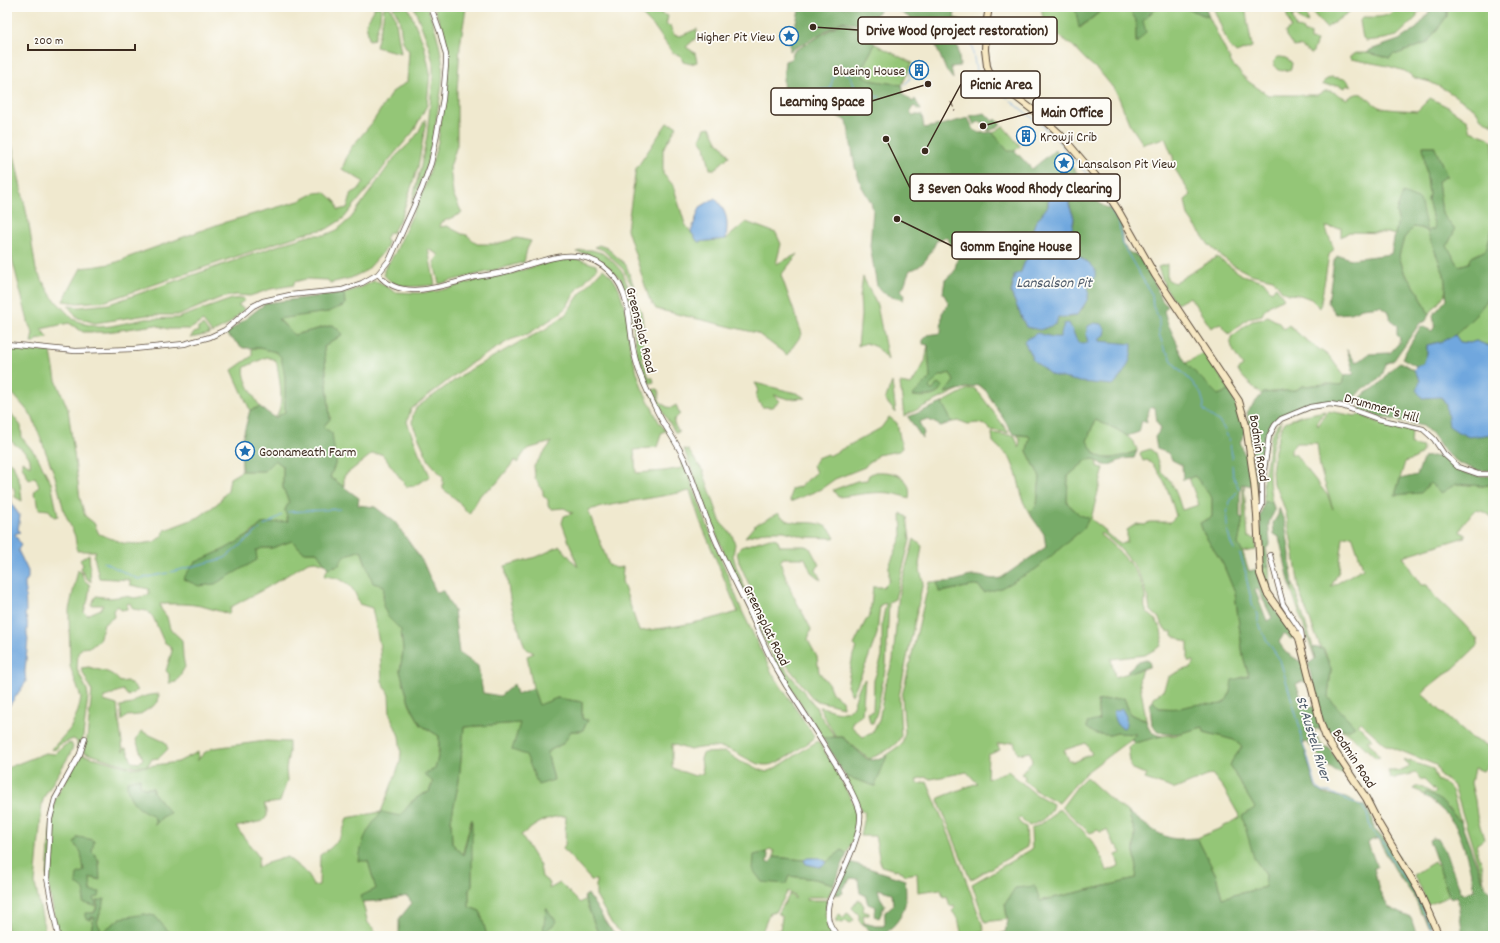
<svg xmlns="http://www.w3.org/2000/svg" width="1500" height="943" viewBox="0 0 1500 943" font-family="Dekko,sans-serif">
	<rect width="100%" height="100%" fill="#fdfcf7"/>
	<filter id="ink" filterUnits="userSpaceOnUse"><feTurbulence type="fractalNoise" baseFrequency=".025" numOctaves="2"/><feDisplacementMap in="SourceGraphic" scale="8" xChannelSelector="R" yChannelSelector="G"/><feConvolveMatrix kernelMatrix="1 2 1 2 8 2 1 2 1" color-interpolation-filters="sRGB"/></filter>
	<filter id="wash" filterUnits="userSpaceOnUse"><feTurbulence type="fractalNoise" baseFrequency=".012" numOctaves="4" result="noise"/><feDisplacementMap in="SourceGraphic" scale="16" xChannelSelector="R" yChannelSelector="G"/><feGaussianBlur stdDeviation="0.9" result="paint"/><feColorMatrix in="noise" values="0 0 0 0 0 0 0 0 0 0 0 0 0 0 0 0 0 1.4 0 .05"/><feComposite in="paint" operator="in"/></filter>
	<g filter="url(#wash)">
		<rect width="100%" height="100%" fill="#f0e9cf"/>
		<path fill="#94c677" stroke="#68784a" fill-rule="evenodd" d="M374,7H381L380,19L374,39L369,40L366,23L374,10Z
			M384,7H390L395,16L401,53L376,47L383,18Z
			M393,7H408L424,45L430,72L427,105L413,132L389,160L370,186L344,218L327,229L310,232L276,243L106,301L77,303L63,301L81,268C98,266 114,265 129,257L219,224L299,201L315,193L325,192L336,202L338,210L347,208L350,200V194L358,190L364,182L342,169L350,149L372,123L392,92L407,82L409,51C400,42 402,31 399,19C398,15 395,11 393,7Z
			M414,7H427C434,24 439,41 442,60C444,76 441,93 438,109C433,142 427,175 411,205L421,166L427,136L433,76V63L429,46Z
			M434,7H465L466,8L460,46L457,91V145L450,167L453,194L462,213L440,223V227L447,226L462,234L467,235L477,244H496L517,238L531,241L527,249L524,262C496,271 467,276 439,284L434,262L439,255L428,249L435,285C417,286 397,291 384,275V270L395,253L425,187L438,142L448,73L447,54L442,29Z
			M640,7H667L661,14L668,16L666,25L670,26L674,35L680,36L697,29V37L686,47L695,53L697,62L691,64L683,62L681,56L672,52L656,29L639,12Z
			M1041,7H1075L1080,28L1106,7H1128L1136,20V44L1143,21L1155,9L1161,7H1182L1209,17L1232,64L1249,82L1268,95H1317L1325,91H1331L1347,99C1365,86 1365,100 1379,107C1386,110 1408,110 1417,111L1430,98L1448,107L1467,120L1470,131L1487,137L1493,142V226L1486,250L1472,257L1469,263L1459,266L1447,246L1455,230L1442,214L1438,181L1447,176L1434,146H1423L1429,194L1428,200L1435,229L1427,231L1444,274L1446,294L1429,314L1418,292L1404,271L1399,256L1404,238L1413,227L1421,228L1426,230L1404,193L1396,212L1398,220L1395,235L1388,233L1349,232L1341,237V228L1325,227L1334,249L1329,255L1320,308L1311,299L1300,295L1289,294L1282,291L1273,279L1250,274L1233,265L1221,256L1209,245L1188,216L1185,200L1191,195L1175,169L1173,157L1165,138L1143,144L1129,123L1117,93L1110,84L1101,73L1085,59L1072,45L1049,29L1043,18Z
			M1213,7H1245L1252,47L1236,53L1229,46Z
			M1290,7H1305L1308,23L1301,21L1296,14L1292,16L1296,28L1302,29L1304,33H1310V40L1317,41L1312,54C1304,51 1303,44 1294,47L1286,36L1285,32L1291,28L1287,16L1286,8Z
			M1314,7H1353L1352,10L1326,28L1313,13Z
			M1397,7H1425L1417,14V17L1397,36L1384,39L1366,41L1363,39L1360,21L1363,17C1375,17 1390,19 1397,7Z
			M1447,7H1493V125L1481,118L1475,109L1446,90L1430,82L1415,78L1405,71L1388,66L1351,59L1349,57L1355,53H1367L1390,58L1393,54H1397L1427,43L1447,16Z
			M875,44L912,63L902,85L875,81L862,76L865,68L863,66Z
			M1278,57C1285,57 1287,58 1292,63L1291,69C1282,72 1274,72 1274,61Z
			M1331,77L1346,79L1352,86L1347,85L1345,88L1338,85H1323L1324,81Z
			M425,119L426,121L418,167L402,215L393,232L388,233L385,240L388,242L386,249L367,270L351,278L330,283L328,280L306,279L294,282V285L271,289L250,296L236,295L220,298L180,315H147L95,323L78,318L68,306L79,307L109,304L288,242L312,235H325L337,230L343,225L351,218L395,157L411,142L418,133Z
			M667,123L677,126L663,150V174L673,185L685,224L698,242L726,239L746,222L776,233L781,244L776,264L798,254L781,275L802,334L787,355L757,333L656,309L649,298L627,229L636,169Z
			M1003,126L1020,146L1015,151L1008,152L993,133Z
			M710,127L718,143L722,145L729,156L715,169H710L705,146L700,139L705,128Z
			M7,137L12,145L29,225L36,270L52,297L73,319L85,324L99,327L111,326L145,319L178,318L232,299L243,298L245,300L238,305L245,309L226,326L212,333L203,321L190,329H168L155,325L107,332H83L69,323L41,329L48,338L36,340L34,343H31L33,333L29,325L9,247L7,225Z
			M599,245L607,248L626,265L637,295L627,277L624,270L603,250L595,247Z
			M582,250H592L602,253L612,261L623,273L626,282L641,311L643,323L642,359L649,377L653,378L654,382L650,383L646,382L637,358L632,314L621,279L603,263L587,254L577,252Z
			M1217,257L1242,275L1263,281L1271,291L1276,287L1284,298C1276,302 1265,306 1262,315L1249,318L1229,334L1220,323L1211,328L1190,297L1177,304L1165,287L1158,267L1167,264V279L1174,283Z
			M568,258L578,259L596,265L597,268L576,291L567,306L561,313L528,334L510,340L468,365L411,409L407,422L419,453L426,467L430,476L414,486L407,487L382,454H372L344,476V487L330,477L336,462L323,427L330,419L324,347L343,334L333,325L294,335L278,318L328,312L345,305L344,293L360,288L374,281L379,282L395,292L419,293L438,291L486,278L510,274L558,259Z
			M603,269L612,277L619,288L628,319L630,350L642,388L659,422L666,431L662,432L657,447L634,450L636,473L664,471L682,468L681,463L684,461L706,522L742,611L772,673L814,736L811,741C799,748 787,759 773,764C756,769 742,753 727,749C717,746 699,747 690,750L672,744V768L695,776L703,773L701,759L703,753L726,752L741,762L766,772C785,765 800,751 818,741L832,763L857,811L855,833L847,854L842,850L827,862L820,858H808L804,860L774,857V851L770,849L767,852L754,856L789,876L815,879L834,884L828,897H807L806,900H827L825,916L834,936H625L612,924L596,896V880H591L563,849L565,845L566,816C546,816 537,824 521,835L540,866L542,877L550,883L549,889L560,883L580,903L585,899L599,936H487L480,911L469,907V890L472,884L471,821L462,856L452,843L451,820L459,780L464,727L520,723L526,755L554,779L547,752L564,743L570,731H582L588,720L582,719V702L557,698L539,706L533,688L527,656L534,653L525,648L511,605L505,566L539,556L560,546L578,567L562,523L564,516L573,513L564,508L552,509L548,506V500L543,495V491L535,478L534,466L552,442L527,449L517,463L515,460L496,484L481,494L469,514L457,500L443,489V477L429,461L412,423L413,414L416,408L466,372L518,343L544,330L561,318L566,314L580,294ZM690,491L700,521L738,612C705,621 673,628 639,631L622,581L623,567L616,568L609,565L588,510L611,505ZM788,891L795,897V899L790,894L778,914L782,917L780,930L762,932L770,912H776Z
			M863,277L877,305L888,360L876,347L866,343L858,346L861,315L860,297Z
			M1493,292V346H1489L1476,341L1470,343L1460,342L1455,335L1475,316Z
			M1267,316L1278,322L1284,329L1289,325L1302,337L1330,357L1344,376L1342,385L1327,384L1303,386L1296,390L1263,393L1262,395C1253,386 1244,380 1237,370L1243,366C1237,357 1229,347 1231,337L1252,321L1263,319Z
			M203,325L210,334L190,338L195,332H198V328Z
			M928,345L930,378L912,396C923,397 938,399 942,386L937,385L932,392L929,387L940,376L950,373L954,381L946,393L960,389L904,416L900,383L911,385L925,362Z
			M7,347L51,352L56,380L68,409L80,498L85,516L94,523L99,534L123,543L139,544L154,542L162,536L165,530L199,517L218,503L228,490L230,478L242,471H264L275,460L283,466V488L289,502L285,510L288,522L261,524C243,543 217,553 194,563L256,551L262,548H272L292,541L304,552H317L325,564L316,561L308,562L268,587L231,607L229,614C221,612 213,609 205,607C190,603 175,604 160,604L161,609L167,617L170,629L182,640L183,657L185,667L176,682L169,683V674L166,671L172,651L170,646L164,642L153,617L147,611L133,609L130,603L127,604V609L121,610L118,606L113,610L114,617L104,624L99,640L91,647L82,648L78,653L77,669L87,690L88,697L83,736L77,748V741L73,739L59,745L56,749L51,750L70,729L78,711L81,698L70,666L69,610L78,570L81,572L84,580L90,585L88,600L84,612L87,615L101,609L103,605H91L96,596L110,598L125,596L135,598L149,595V589L130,585V580L99,578L94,556L96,551H77L75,536L64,511L55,476L32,416L13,394L7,388Z
			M252,348C260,348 275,349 281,357C287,366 285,400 285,412L275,418C286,403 279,381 277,364L275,360L267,357L245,367C241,377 255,398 260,407L250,410L232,370L252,356Z
			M1204,353L1230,390L1218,395L1186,363Z
			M892,382L896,413L885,400Z
			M755,383L796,393L806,398L789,399L774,395L780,401L772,407H762L756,397L758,388Z
			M974,388L980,394L1009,433L990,430L985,425L979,423L968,424L960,421L952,422L942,403L968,389Z
			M657,389L659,390V400C664,405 669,411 676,405L680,414L674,420V424L679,432L676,433L675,432L652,394V390Z
			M7,408L21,426L22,438L37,456L51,483L58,516L54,517L49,510L39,509L37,498L34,495L35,490L39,486L35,477L29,480L22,466V461L30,466C33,449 11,448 7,434C6,431 7,428 7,425H12L10,420L7,419Z
			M1325,411L1317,423L1318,426L1328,411L1356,416L1358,414L1380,423L1412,429L1411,445L1423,447C1423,457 1413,459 1405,462L1395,495L1430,483L1441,493L1456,484L1483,486L1493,484V518L1485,512L1476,510L1465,521L1460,532L1465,534V537L1403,556L1412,572L1421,585H1427L1435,597L1462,622L1478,640V645L1453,669L1446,673L1426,689L1422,694L1471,738L1493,748V760L1483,771L1474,768L1471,783L1475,800L1477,816L1484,839L1476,845L1482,864L1484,884L1454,786L1448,780L1441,777L1436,765L1386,745L1360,722L1357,724L1373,740H1367L1380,757L1376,758L1360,743L1341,729L1354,726L1328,697L1331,669L1324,649H1321L1300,594L1294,555L1286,513L1278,490L1273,484L1272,471L1275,450L1280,431L1285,422L1300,416ZM1296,443H1317L1320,468L1333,509L1328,496L1295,454H1291V449ZM1352,535L1363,568L1331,587L1339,571L1343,537Z
			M889,417L897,423L902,448L899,451L877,455C874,461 868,461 865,467L835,479L821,489L790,502L791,489L799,487L816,473L813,465L817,458L827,454L829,456L881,428Z
			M1095,420C1108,425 1136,436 1137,451C1126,455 1106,463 1096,454C1092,451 1090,445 1087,441Z
			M1282,420C1269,448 1266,472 1272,502H1264L1263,483L1271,437L1277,425Z
			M992,433L1015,436L1019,448L1020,439L1017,435L1030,436L1027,451L1040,477L1037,505L1029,513L1023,501L1017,475L1010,458L993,442Z
			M684,449L688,450L703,471L721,523L732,535L735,544L733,555L736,566L748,595L753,599L772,646L787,671L816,707L818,712L835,737L823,738L779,670L725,555L709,517Z
			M1150,449L1155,453L1161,472C1173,479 1178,498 1182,510L1199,505L1189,478L1195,476L1212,498V517L1200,523L1204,534L1223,564L1235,593L1243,656L1249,676C1229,676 1235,695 1223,703C1215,708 1205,705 1196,705C1190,705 1184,708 1178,709C1172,709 1165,708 1159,708L1153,701L1154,697L1163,691L1168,677L1182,670L1191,668L1194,661H1188V643L1172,635V631L1170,632L1165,630L1158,617L1150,610C1145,576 1129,553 1101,533L1100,535C1119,550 1141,570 1145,596C1146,600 1144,604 1145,608C1148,615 1153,616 1157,622C1162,627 1163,639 1161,646L1145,655L1111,659L1115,677L1142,669L1139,678L1146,719H1141L1130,714L1124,698L1097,701L1099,720L1096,734L1110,735L1117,733L1136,734L1131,739L1084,774L1059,803L1035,790L1024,780L1025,776L1021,774L1032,762L1030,752L1018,754L1014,742L997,744L1000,750L988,755L987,779L1008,771L1034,793L1053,804C1052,815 1039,823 1029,826L1021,818L1017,819L1021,824L1026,827L1027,847L972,879H970L938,800L939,798L977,783L967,772L931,779L926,777L917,779L918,784L927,782L952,842L984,929L983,932L962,936L958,919L952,911L955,908L954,905L950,906L947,896L943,897L941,889L918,892L917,873L904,875L903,872L881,866L875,836H860L865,812L862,811L845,776L875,786L886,756L883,757L902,744L905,732L902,696L929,582H937L940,592L978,585L984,593L1084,528L1089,518L1080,515L1067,503L1068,476L1087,460L1095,459L1097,460V467L1104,468L1091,519L1104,529L1107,534L1112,538L1122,544L1127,542V530L1136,524L1145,525L1149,522H1170L1176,516C1171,498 1163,471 1147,460L1143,461L1140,454L1141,452ZM1086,743L1092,754L1073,762L1069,760L1064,750Z
			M7,461L13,464L20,483L22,501L15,497L14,488L7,484Z
			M875,472C894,471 913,476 909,499C888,487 861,495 838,497L833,490L857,481L867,480L869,475Z
			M1244,485L1248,537L1256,539V550L1242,552L1238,544L1243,518V490Z
			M778,513C793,531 811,516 828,528C831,530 833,535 835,538L805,537L784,531H767L745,537L756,524L764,521Z
			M901,513L907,517L910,540L895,599L889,602L886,665L877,712L873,723H870L868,713L873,711L874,680L882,657V623L886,603L880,605L877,634L866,664L852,695L847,686L853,655L857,648L854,645L865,622L870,615L873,587H883L889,581V566L902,536Z
			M770,538L777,539L780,546H805L810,548L819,565L816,570L821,580L811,572L805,558H783L780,562L792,593L811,629L808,640L817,657L819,672L828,683L832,693L842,700L843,707L814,700L782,659L739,562L737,552L741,547Z
			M914,539L922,546L919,565L923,582L899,696L901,736C896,748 880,754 869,759L842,737H836L819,707C826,707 833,712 841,712C859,714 853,688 865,679L862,715L852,722V727L863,737L872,733L879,721L885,686L893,660L899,592Z
			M361,550L365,562L384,586L383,595L388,617L401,630L403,651L400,671L410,706L421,725L439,736C439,755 436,774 429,792L423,794L412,801L368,860L376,889L361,896L368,923L373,928L377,936H213L207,932C198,935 184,938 175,936C166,934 160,922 155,916L121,918L102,932L97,923L105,899L98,903L94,913L85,914L90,920L91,917H94L91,930V936H58L47,878L50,832L55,799L80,754L132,768L178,762L198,752L199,757L197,761L204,753L213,748L266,741L289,742V752L286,769L287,781L280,802L264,804L267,810V816L263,821L236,827L259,857L257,868L264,864L287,857L308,874L313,886L319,885L320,855C337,845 342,837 347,818L381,812L400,763L401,752L399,736L390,715L389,695L382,681L380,647L372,608L359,604C354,584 343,578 324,576L328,568L339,565L343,556ZM140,778V785L143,788H153V792L169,812L162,817L156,824C155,819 155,817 149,813L127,781ZM99,859V880L95,878H90L91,891L96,904L83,887L84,871Z
			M89,554L91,582L86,578L81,568L83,565L80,560L82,558Z
			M1269,566L1270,591L1268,589L1262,568Z
			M1293,584L1313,647L1315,659L1291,589Z
			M89,667C102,672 110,669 120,682L127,681L138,690L128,696L123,690C114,692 111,696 104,697V701L117,705L123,751H124V748L127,749L132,762L139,763L143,759L136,740L141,731L165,742L168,749L159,758L152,759L147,766H128L83,752L87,738L92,692L81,668Z
			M159,694L158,702L156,704L139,715L127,716L122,721L120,706L132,704C138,696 150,695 159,694Z
			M1203,727L1204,732L1234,740L1242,747L1232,761L1230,766L1255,808L1254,858L1266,875L1265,887L1222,898L1216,875L1197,838L1221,828L1240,817L1224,789L1212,774L1175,789L1145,779L1147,775L1131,768L1128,747C1137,741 1150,738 1161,736C1169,735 1175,736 1183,734L1180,733Z
			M71,743L73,747L69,756L44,797L42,804L35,884L46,936H7V768L45,753L55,754L65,745Z
			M1403,759L1433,769L1437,780C1443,783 1448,784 1452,791L1461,823L1450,810L1426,792L1424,796L1421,792L1413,789L1415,786H1419L1434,794L1436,792L1424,780H1421L1416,773L1397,777L1394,779L1390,778L1388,771H1399L1410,766Z
			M1086,777L1116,804L1128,812L1135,832L1134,852L1137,867L1136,879L1040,901L1005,904L1007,919L985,922L972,884L1032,849L1031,829L1050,818L1057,810H1062C1082,830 1099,843 1107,871L1119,866L1116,855L1121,853L1117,846L1114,845L1107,830L1100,832L1098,830L1090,833L1062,807L1078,785Z
			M1434,862L1436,865H1438L1449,896L1428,905L1421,888L1413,875Z
			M858,900H860L864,906L863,911L869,913V915H863L864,923L863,924L859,921V915L852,908Z
			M847,913L849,914L854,920L851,923L845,921L843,923L836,922L837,916L840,914L843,918Z"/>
		<path fill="#77ab68" stroke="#596a43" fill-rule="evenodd" d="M800,7H882L864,29L859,25L843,21L790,51V44Z
			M893,7H956L954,18L964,21V29L956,32L960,66L951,67L953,79L946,70L930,31Z
			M1075,7H1106L1079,28Z
			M1128,7H1161L1155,9L1143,21L1146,32L1136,44V20Z
			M1182,7H1205L1209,17Z
			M1431,7H1447V16L1427,43L1397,54H1393L1390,58L1367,53L1370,50L1399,40L1417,28L1431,10Z
			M843,22C858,27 866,30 875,44L863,66L865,68L863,76L875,81L902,85L904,95L913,102L915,99L921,110H919L914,106L910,111L912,115H922L924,128L941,125L968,118L974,130L980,133L992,132L1008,151H1015L1032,169L1055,150L1065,162L1071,166L1084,180L1093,197L1100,204L1117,213L1121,220L1122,226V244L1129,252L1139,257L1158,289L1157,291L1163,302L1168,306L1164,311L1168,324L1178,345L1177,346L1186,363L1218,395L1230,390L1245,426L1243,439L1240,441L1244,454L1248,452L1253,486L1242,484L1240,494V517L1243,518L1238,544L1243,553L1249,571L1258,569L1260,584L1266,597L1295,637L1291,639L1284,634L1279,642L1285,652L1304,664L1310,686L1303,681L1296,684L1306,709L1314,706L1321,729H1313L1316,736L1322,745L1329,748L1347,774C1333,777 1316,752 1307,742L1303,743L1315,787L1323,794C1334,793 1338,799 1347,797L1357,804L1364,805L1373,819L1374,829C1402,854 1417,892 1432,926L1428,927L1423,914H1421L1415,898L1397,873L1378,839L1372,840L1368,843L1377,867L1374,868L1379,890L1388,907L1411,918L1417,936H995L1005,932L1008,921L1005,904L1015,888L1035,886L1040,901L1136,879L1137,868L1134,852L1135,832L1128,812C1143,822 1159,838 1178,839C1184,839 1191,838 1197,838L1216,875L1222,898L1265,887L1266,875L1254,858L1242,816L1255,808L1230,766L1232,761L1242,747L1234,740L1204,732L1203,727C1187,731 1164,741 1152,726L1150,704L1153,701L1159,708C1165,708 1172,709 1178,708C1183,708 1188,706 1193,705C1217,701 1228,715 1232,680L1249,676L1243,656L1235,593L1223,564L1204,534L1200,523L1212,517V498L1195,476L1183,480L1182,465L1172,460L1168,453L1157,449L1155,437L1161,429L1157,422L1155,407L1150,408L1146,418L1147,422L1142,420L1139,432L1127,436L1116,429L1095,420L1087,441C1090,445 1092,451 1096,454C1106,463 1126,455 1137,451L1134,458C1130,458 1125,458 1121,460C1109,465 1106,469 1095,459L1087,460L1068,476L1067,503L1080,515L1089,518L1084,528L1036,569L1001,588L984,593L978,585L939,592L937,582C944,582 951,582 957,580C962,579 967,576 973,576C984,575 989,581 1001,578L1046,547L1044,534L1029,513L1037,505L1040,477L1027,451L1030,436L1013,434L986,391L979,385L945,393L954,381L950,373L940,376L929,387L932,391L937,384L943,386C937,399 923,396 912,396L930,378L928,345L923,344V340L928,335L941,333L942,313L949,304L943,293L945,280L954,272L959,253L952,247L947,237L937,240C931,252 924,268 910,270C906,277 906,285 901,290L904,296L903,300L892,297L882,292L877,286L870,246L873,210L871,202L862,187L855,167L847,121L813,104L787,96L784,94L783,81L785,61L791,59L794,51ZM1056,178C1067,181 1075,184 1080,195L1074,197L1069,200C1069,208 1073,212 1074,218C1075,223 1071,229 1071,234C1071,246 1078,258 1088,262L1090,281L1087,289L1088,296L1083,308L1076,316L1063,318L1058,316L1026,327L1011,293C1011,287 1014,282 1014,275L1021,272L1025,261L1029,257L1032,251L1030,238L1035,223L1048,206V193L1055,183ZM1258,589L1272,618L1267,621L1255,590Z
			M985,113L993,121L996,119L1001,124L994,129L988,131V123L978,122L974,125L970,116Z
			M1423,146H1434L1447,176L1438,181L1442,214L1455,230L1447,246L1459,266L1469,263L1472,257L1486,250L1493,226V292L1475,316L1455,335L1444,341L1427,345V354L1423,364L1416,366L1402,358L1421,326L1432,331L1435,326L1433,315L1447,299L1444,274L1427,231L1421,228L1413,227L1404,238L1399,256L1404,272L1418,292L1429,314L1426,321L1420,323L1394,360L1386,364L1383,373L1379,379L1373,385L1363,388L1354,398L1341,403L1329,402L1309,405L1279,417L1273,423L1267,435L1259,482L1260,493L1259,507L1249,424L1247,412L1263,393L1296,390L1303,386L1327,384L1342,385L1344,376L1354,374L1347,349L1355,362L1361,360L1369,354L1390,353L1399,343L1400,338L1397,335V326L1390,318L1387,310L1381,306L1362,308L1351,313L1336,314L1328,303L1334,261L1337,256H1342L1351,259L1391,254L1398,220L1396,212L1403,193L1420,200L1427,231L1435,229L1428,200L1429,194Z
			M344,293L345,305L328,312L278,319L294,335L333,325L343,334L324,347L330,419L323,427L332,433L336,462L330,477L359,498L358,505L375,507L395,522L423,562L436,592L443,591L454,611L459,653L478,666L483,693L500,696L514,684L517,694L533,688L539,705L557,698L582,702V719L588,720L582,731H571L564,743L547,752L554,780L538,785L526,755L512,750L520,723L464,727L459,780L451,820L452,843L463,855L472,819V885L469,890V907L480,911L487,936H399V919L412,903L407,896L389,900L362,902L360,896L376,889L368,861H359C362,837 367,831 381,812L400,816C409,805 415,796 429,792L433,782L424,774L435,769L439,753V736L421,725L410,705L400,671L403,651L401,630L388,617L383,606L384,586L373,583L361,550L344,556L339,565L328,568L317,552H304L292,541L272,548H262L256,551L257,560L215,584L199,586L183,579L194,563L225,549L253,533L261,524L288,521L285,510L289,502L283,488V466L275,460L264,471H242L241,444L250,410L260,407L275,418L285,412V377L281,357L276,352L259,348H243L226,334L266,303Z
			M1400,362L1414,370L1420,380L1441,397L1446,405L1493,434V470L1478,471L1459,463L1445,452L1435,437L1423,426L1377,416L1361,410L1359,401C1366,389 1370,393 1378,385C1387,377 1389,369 1400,362Z
			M942,403L952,422L941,426L927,419L919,422L924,433L922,438L908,417Z
			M1432,456C1448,458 1444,459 1457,468C1468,476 1480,476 1493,476V484L1483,486L1456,484L1441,493L1430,483L1421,493L1395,495L1400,479L1417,475L1424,457Z
			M1264,502H1272C1277,515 1272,512 1269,523C1268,530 1270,538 1270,545L1266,548L1269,566L1262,568L1260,518Z
			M1279,508L1285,523L1290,554V563L1293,584L1291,589L1279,537L1274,534L1273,523L1278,515Z
			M1313,647L1323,649L1331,669L1328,697L1355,726L1348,730L1341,729L1330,741L1321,716L1308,664L1315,659Z
			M1146,659L1149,660L1150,666L1149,667L1128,673V670L1139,661Z
			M1124,698L1130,714L1141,719H1146C1148,730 1151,734 1162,736L1135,743L1131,739L1136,734L1117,733L1110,735L1096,734L1087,728V723L1099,720L1097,701Z
			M842,737L867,759L874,760L887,756L875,786L845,776L823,738Z
			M140,778V785L144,788H153V792L170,813L162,817L155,825C157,815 149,814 142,810C138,808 134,803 132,800C128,794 127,789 127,781Z
			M1426,792L1441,801L1461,823L1484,884L1491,893L1493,890V936H1463L1457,896L1450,898L1429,840L1433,838L1438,839L1444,849L1462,894L1475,890C1470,870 1466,849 1458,831C1452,818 1436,803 1424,796Z
			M78,837L89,839L94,841L92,852C101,858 99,870 100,880L95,878H90L91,891L100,892L99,897L94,898L96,904L95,906L83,903C85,892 87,890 76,884L77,874L84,871L81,852L74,843Z
			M842,850L847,854L834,884L815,879L789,876L786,884L762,882L753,870L754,855L767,852L769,858L766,862L770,863L774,857L804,860L806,864L820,867Z
			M850,862L905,880C908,907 904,917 884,935C874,935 869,931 863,924L864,923L876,926H884C886,922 884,916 885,912L893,905L892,893L878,889L880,897L885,905L879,918L874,916L876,907L868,904L865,895L860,893L858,879L851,878L842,889L843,893L835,895Z
			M588,894L608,926L618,936H599L584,897Z
			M105,899L97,922L102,932L121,918L145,914L155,916L166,929L175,936H91V930L94,917H91L90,920L85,917V913H94L98,906L97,901Z
			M546,908L557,922L543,933Z"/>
		<path fill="#70a7de" stroke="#56687e" d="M1056,178L1070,183L1081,195L1074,197L1069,200V205L1074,218L1071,234L1077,254L1082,259L1088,262L1095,269V277C1085,286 1090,287 1088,297C1086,304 1080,310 1076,316C1069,316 1064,318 1058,317L1056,324L1040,330L1026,327L1011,293L1013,285L1012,281L1014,280V275L1021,272L1025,261L1029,257L1032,251L1029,249L1030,238L1035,223L1048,206L1049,187L1055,183L1054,180Z
			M715,198C728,213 728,220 726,239L698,242L691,232L700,207Z
			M1069,323L1078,343H1088L1086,335L1088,326L1094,323L1102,324L1106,330L1105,335L1100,338V341L1132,344C1133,360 1124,374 1113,385L1080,382L1051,375L1033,360L1024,341L1037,333L1053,337H1060L1064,324Z
			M1455,335L1460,342L1470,343L1476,341L1489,346H1493V434L1469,437L1458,432L1449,426L1446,405L1441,397L1422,398L1417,391L1420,380L1414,370L1416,366L1423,364L1427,354V345L1444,341Z
			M7,487L13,506L20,516L18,530L20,532L15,534L21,545L18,550L28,571V578L25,583L26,612L25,615C30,623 25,631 28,639L25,672L26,682L7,709Z
			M1122,709L1126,716V725L1124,728C1115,726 1113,718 1114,710L1118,711Z
			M808,858H820L827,862L820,867L806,864L804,860Z"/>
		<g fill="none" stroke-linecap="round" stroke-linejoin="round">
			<path stroke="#70a7de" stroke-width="1" d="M970,35L977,76L1008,98
				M909,76L911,69
				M914,78H920
				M904,86L910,78H909
				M799,89L816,90L830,89C832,83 832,77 837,72L843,71L851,76L855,89L869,93V96L880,97
				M1011,101L1051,133L1087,174L1093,189L1108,204L1119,224L1122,244L1152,295L1153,307L1159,318V334L1165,351L1168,353L1174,364L1192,382L1201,394L1204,404L1203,409C1207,414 1213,417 1218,421C1227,429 1232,448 1232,459
				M1232,465L1233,476L1239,489C1236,493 1232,498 1230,502C1224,515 1227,538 1234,550
				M288,512L340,509
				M264,526L282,515
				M1240,554L1246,573V577L1253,607L1258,614V622L1266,639L1280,660L1300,728L1301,739L1306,751L1316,786L1321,792H1330L1350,802L1361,805L1367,814L1371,830L1384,844L1393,862L1415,894L1434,936
				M103,562L138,579L168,573
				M171,572L225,558L260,529"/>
		</g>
	</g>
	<g filter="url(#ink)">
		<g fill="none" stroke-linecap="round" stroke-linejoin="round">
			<defs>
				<path id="minor" d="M431,7L440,32L446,55V64L443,99L435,144L431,163L422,188L390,259L378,274C400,303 446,285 475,277C486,275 497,274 508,271C539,263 572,244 603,266C635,289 626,327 636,361C640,377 648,393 656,409C664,426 676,441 684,458C694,481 701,506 711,529C722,557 736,583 749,610C758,630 766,651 777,670C783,681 790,692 797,702C812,725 826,748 840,771C847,783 857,799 860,813C863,835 838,881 829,902C826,916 828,925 838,936
					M7,344L75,351L134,349L184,344L210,337L225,330L253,306L263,301L290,295L342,290L362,283L378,274
					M1257,515L1262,505V483L1269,436L1275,425L1281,419L1310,407L1330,404L1342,406L1378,419L1423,429L1434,439L1444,454L1458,467L1478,474H1493
					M1270,555L1283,604L1301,631L1302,638L1299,640
					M58,936L47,878L50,819L55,799L80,754L85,738"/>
				<path id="secondary" d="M989,7L986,25L985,50L987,66L990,74L999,84L1038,114L1060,134L1095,175L1118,210L1155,275L1239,401L1246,425L1254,483L1257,515L1260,574L1267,593L1299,638L1320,721L1326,738L1366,798L1379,824L1419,891L1439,936"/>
			</defs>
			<use href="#minor" stroke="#564739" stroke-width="6"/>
			<use href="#secondary" stroke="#564739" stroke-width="8"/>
			<use href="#minor" stroke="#fff" stroke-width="4.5"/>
			<use href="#secondary" stroke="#f7e8c3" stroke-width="6"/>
			<path stroke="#3b2a1e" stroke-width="1" stroke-dasharray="6 3" stroke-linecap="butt" d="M951,102L955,111"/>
		</g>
	</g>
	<defs>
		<symbol id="sight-ring" viewBox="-11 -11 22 22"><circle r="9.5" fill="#fdfcf7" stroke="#1f6fb2" stroke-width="1.5"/><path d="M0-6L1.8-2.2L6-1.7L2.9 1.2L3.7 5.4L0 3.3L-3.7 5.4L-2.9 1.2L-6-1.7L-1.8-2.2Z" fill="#1f6fb2"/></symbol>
		<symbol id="building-ring" viewBox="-11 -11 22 22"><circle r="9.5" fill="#fdfcf7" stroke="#1f6fb2" stroke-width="1.5"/><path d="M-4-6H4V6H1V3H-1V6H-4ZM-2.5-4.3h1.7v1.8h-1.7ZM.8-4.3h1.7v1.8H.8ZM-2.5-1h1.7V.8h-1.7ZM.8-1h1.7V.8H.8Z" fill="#1f6fb2"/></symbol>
	</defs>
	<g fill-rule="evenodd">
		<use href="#sight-ring" x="778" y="25" width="22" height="22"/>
		<use href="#building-ring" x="908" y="59" width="22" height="22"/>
		<use href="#building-ring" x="1015" y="125" width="22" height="22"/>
		<use href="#sight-ring" x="1053" y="152" width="22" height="22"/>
		<use href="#sight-ring" x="234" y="440" width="22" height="22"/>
	</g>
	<g text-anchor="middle" stroke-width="3.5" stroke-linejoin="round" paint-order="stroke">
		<g font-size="14" fill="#3b2a1e" stroke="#fdfcf7" text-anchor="start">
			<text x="775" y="41" text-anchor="end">Higher Pit View</text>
			<text x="905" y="75" text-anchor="end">Blueing House</text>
			<text x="1040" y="141">Krowji Crib</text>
			<text x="1078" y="168">Lansalson Pit View</text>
			<text x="259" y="456">Goonameath Farm</text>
		</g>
		<g font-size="14" fill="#3b2a1e" stroke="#fdfcf7">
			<text transform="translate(642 330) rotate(76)" y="5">Greensplat Road</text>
			<text transform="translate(1382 407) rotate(16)" y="5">Drummer's Hill</text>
			<text transform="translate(1260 448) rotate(81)" y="5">Bodmin Road</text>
			<text transform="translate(767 625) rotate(64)" y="5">Greensplat Road</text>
			<text transform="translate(1355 758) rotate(57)" y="5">Bodmin Road</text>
		</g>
		<g font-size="15" font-style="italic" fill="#505c6b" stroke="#fdfcf7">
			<text x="1054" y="287">Lansalson Pit</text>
			<text transform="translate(1314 738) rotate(73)" y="5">St Austell River</text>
		</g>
	</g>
	<path fill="none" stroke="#3b2a1e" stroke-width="1.5" d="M813 27L858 30M925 151L961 84M928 84L872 101M983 126L1033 112M886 139L910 188M897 219L952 246"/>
	<g fill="#3b2a1e" stroke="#fdfcf7" stroke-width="1.5">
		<circle cx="813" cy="27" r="4"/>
		<circle cx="925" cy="151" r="4"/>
		<circle cx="928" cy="84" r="4"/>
		<circle cx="983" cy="126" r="4"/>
		<circle cx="886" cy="139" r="4"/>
		<circle cx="897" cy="219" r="4"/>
	</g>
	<g fill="#fdfcf7" stroke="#3b2a1e" stroke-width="1.5">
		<rect x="858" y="17" width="199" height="27" rx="4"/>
		<rect x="961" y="71" width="79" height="27" rx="4"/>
		<rect x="771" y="88" width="101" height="27" rx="4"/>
		<rect x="1033" y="98" width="78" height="27" rx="4"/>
		<rect x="910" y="174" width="210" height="27" rx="4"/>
		<rect x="952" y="232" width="128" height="27" rx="4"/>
	</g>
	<g font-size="15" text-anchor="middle" font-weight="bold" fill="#3b2a1e">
		<text x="957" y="35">Drive Wood (project restoration)</text>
		<text x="1001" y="89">Picnic Area</text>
		<text x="822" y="106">Learning Space</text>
		<text x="1072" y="117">Main Office</text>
		<text x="1015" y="193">3 Seven Oaks Wood Rhody Clearing</text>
		<text x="1016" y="251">Gomm Engine House</text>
	</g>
	<rect width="1500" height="943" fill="none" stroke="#fdfcf7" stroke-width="24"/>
	<path d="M28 44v6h107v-6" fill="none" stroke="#3b2a1e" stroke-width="2"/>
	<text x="34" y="44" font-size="12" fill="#3b2a1e" stroke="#fdfcf7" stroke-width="3" paint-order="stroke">200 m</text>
</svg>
